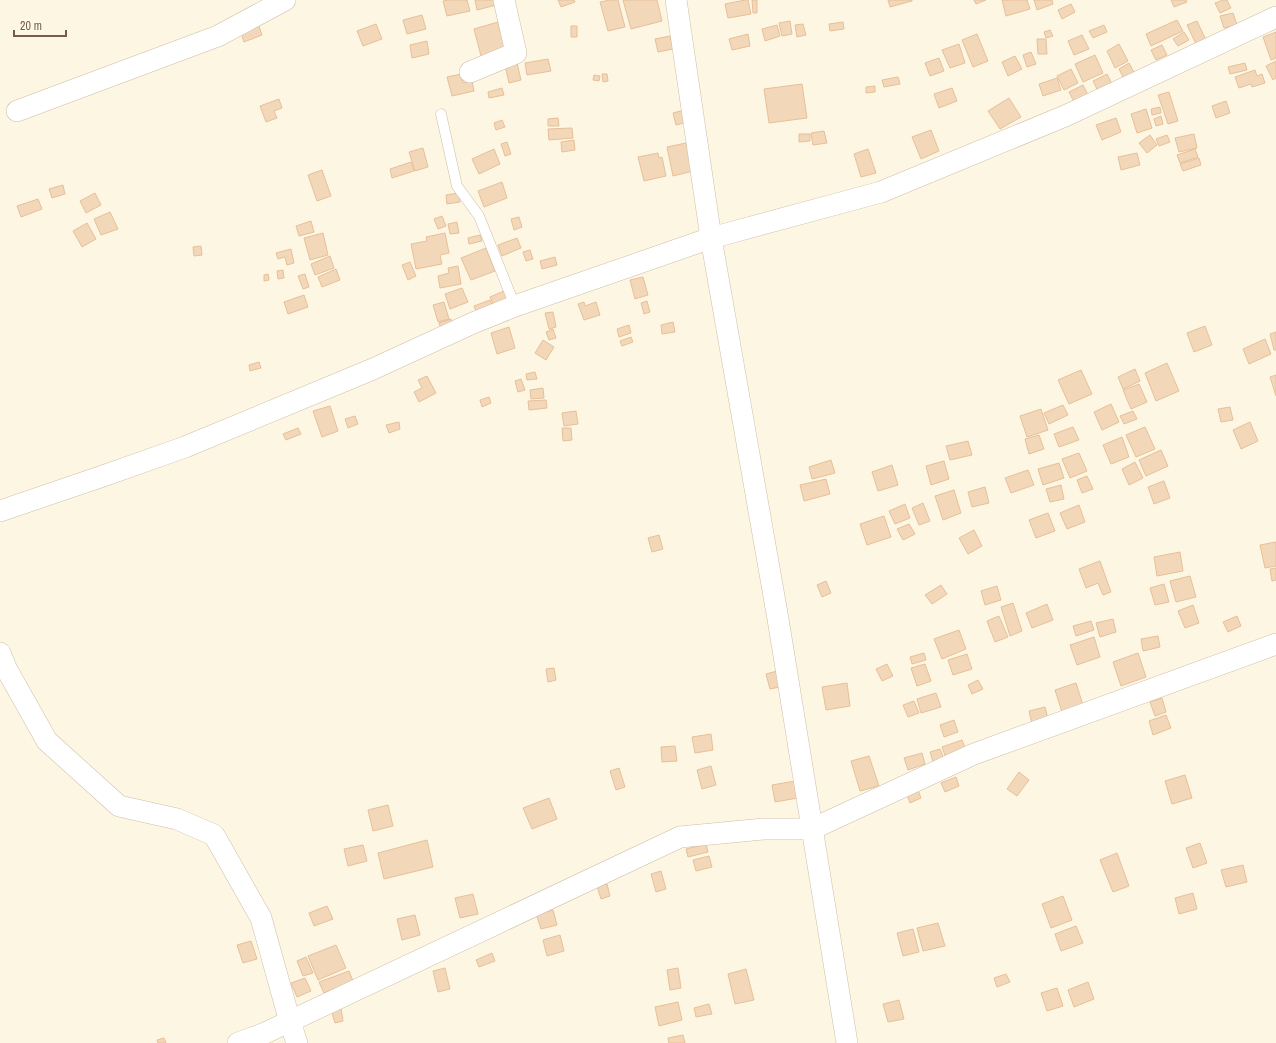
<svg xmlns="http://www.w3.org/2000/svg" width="1276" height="1043" viewBox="0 0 1276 1043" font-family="'Archivo Narrow',sans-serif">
	<rect width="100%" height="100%" fill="#fdf6e2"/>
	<path fill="#f3d7b9" stroke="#e6c099" d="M449,0H467L470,11L447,16L443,1Z
		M475,0H494L496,5L477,10Z
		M558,0H574L575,2L561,7Z
		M610,0H618L625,27L608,31L600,2Z
		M623,0H657L662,21L631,29Z
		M745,0H748L751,14L728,18L725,4Z
		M752,0H757V13H753Z
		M888,0H912V1L890,7Z
		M974,0H986L976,4Z
		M1002,0H1027L1030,9L1006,16Z
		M1034,0H1052L1053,4L1037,10Z
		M1171,0H1186L1187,2L1174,7Z
		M1223,0H1227L1231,8L1220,13L1215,3Z
		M1071,4L1075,12L1062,19L1058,10Z
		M1233,13L1237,25L1224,28L1220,16Z
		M422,15L426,29L407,34L403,20Z
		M257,20L262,35L244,42L239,27Z
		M1177,20L1183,31L1151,46L1146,34Z
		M790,21L792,34L782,36L779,23Z
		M1197,21L1206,40L1196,44L1187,25Z
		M498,22L505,49L481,56L474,29Z
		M843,22L844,29L830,31L829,24Z
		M376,24L382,39L363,46L357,31Z
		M803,24L806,35L797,37L795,25Z
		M777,25L780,36L765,41L762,29Z
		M1104,25L1107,32L1093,38L1089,31Z
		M571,26H577V37H571Z
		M1050,30L1053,36L1046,38L1044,32Z
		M1184,32L1189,40L1178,46L1173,39Z
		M1276,32V58L1271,60L1263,37Z
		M748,34L750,46L732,50L729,39Z
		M977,34L988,61L973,67L962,40Z
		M1082,35L1089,49L1074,55L1068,41Z
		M670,36L673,49L658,52L655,39Z
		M1037,39H1046L1047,54H1038Z
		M427,41L429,54L412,58L410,45Z
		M959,44L965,63L950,68L942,50Z
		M1119,44L1128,61L1115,68L1107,51Z
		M1162,45L1167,55L1156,60L1151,50Z
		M1031,52L1036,64L1027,67L1023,55Z
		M1095,55L1103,73L1083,82L1075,64Z
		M1015,56L1022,69L1008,76L1002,62Z
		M939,58L944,71L930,76L925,63Z
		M548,59L551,71L527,75L525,63Z
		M1276,61V78L1273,80L1266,66Z
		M517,63L521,80L509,83L505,65Z
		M1129,63L1137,78L1126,83L1119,69Z
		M1245,63L1247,70L1230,74L1228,67Z
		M1071,69L1078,83L1064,90L1057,76Z
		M1255,70L1257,76L1262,74L1265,83L1252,87L1251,84L1239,88L1235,77Z
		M461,74L463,83L472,81L474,91L452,96L447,77Z
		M602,74H607L608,81L603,82Z
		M1107,74L1115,90L1101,97L1093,81Z
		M594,75L600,76L599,81L593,80Z
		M898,77L900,84L884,87L882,80Z
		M1057,78L1061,90L1043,96L1039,84Z
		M802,84L807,118L769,123L764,89Z
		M1083,85L1091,101L1077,108L1069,92Z
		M875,86V92L866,93V87Z
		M502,88L504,95L489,98L488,92Z
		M952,88L957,101L939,108L934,94Z
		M1169,92L1178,121L1168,124L1158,95Z
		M1009,98L1021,117L1000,129L988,111Z
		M279,99L282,108L274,111L277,118L266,122L260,106Z
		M1226,101L1230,113L1216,118L1212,106Z
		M1160,107L1161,113L1152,115L1151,109Z
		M1146,109L1152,128L1137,133L1131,114Z
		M684,110L688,122L676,125L673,113Z
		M1161,116L1163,124L1156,126L1154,119Z
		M558,118L559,126H548V119Z
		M1116,118L1121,132L1102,140L1096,125Z
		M502,120L505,127L496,130L494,123Z
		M572,128L573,138L549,140L548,129Z
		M931,130L939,151L921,159L912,137Z
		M824,131L827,143L813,145L811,133Z
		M799,134H810V141L799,142Z
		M1194,134L1197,148L1179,152L1175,138Z
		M1150,135L1157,145L1147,153L1139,143Z
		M1167,135L1170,142L1159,146L1156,139Z
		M574,140L575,150L562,152L561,142Z
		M507,142L511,154L505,156L501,144Z
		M686,143L693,171L673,176L667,147Z
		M423,148L428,167L415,171L409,152Z
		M494,149L500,164L479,174L472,159Z
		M868,149L876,173L861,177L854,154Z
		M1195,149L1198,157L1180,163L1177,155Z
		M658,153L659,158L662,157L666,176L644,181L638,157Z
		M1137,153L1140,165L1121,170L1118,157Z
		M1199,158L1201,165L1183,171L1180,164Z
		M411,162L414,171L392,178L390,169Z
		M322,170L331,196L317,201L308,175Z
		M502,182L507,198L484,207L478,191Z
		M63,185L65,194L52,198L49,189Z
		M95,193L101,205L86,213L80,201Z
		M459,193L460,202L447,204L446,195Z
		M38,199L42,209L21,217L17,206Z
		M110,212L118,229L101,235L94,219Z
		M442,216L446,226L438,229L434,219Z
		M519,217L522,227L514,230L511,219Z
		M311,221L314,232L299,236L296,226Z
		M457,222L459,233L450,234L448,224Z
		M87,223L96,239L82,247L73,231Z
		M323,233L328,255L310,260L304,238Z
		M445,233L449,253L440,255L442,264L416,269L411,244L427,241L426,237Z
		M480,235L482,241L469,244L468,238Z
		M517,238L521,248L502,256L498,245Z
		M201,246L202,255L194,256L193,247Z
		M486,248L495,271L471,280L461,258Z
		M291,249L294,263L287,265L285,257L278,259L276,253Z
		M530,250L533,259L526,261L523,252Z
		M330,256L334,268L315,275L311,264Z
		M555,257L557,265L542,269L540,261Z
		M410,262L416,276L408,280L402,265Z
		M458,266L461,284L440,288L438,276L449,273L448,268Z
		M336,269L340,280L322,287L318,277Z
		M283,270L284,278L278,279L277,271Z
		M268,274L269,280L264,281V275Z
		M305,274L309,287L303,289L298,276Z
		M643,277L648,295L635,299L630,280Z
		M462,288L468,302L450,309L445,294Z
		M504,291L509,303L495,308L490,297Z
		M304,295L308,307L288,314L284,302Z
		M490,300L495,312L479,318L474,306Z
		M647,301L650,312L644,314L641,303Z
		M444,302L449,319L438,322L433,305Z
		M584,302L585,306L596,302L600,315L584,320L578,304Z
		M553,312L556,327L549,329L545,313Z
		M451,319L453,327L442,331L439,323Z
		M673,322L675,332L662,334L661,325Z
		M629,325L631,333L619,337L617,329Z
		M1205,326L1212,345L1194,352L1187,333Z
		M509,327L515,348L497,354L491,333Z
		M553,329L556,338L549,340L546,332Z
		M1276,332V350H1274L1270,334Z
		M631,337L633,342L622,346L620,341Z
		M1265,339L1271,354L1249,364L1243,349Z
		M543,340L554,347L546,360L535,353Z
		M259,362L261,368L250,371L249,365Z
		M1167,363L1179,391L1156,401L1145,373Z
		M1135,369L1140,381L1123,389L1118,377Z
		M1081,370L1092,394L1069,404L1058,380Z
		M535,372L537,379L527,380L526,374Z
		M1276,375V396L1270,377Z
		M427,376L436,393L419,402L414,392L422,388L418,380Z
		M521,379L525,390L518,392L515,381Z
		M1139,384L1147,402L1131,409L1123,390Z
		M543,388L544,398L531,399L530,390Z
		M489,397L491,403L482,407L480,400Z
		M546,400L547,408L529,410L528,401Z
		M1111,404L1119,422L1102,430L1094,412Z
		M1063,405L1068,415L1049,424L1044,413Z
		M330,406L338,431L322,437L313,411Z
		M1230,407L1233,420L1221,422L1218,409Z
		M1041,409L1048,430L1027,437L1020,416Z
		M576,411L578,424L564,426L562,413Z
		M1133,411L1137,419L1124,424L1120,416Z
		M355,416L358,424L348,428L345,419Z
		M399,422L400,429L389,433L386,425Z
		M1250,422L1258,441L1241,449L1233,430Z
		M1073,427L1079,440L1059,447L1054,434Z
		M1145,427L1155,449L1136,457L1126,435Z
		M298,428L301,434L286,440L283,434Z
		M562,428H571L572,440L563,441Z
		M1039,435L1044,449L1029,454L1025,439Z
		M1122,437L1129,457L1111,464L1103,445Z
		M968,441L972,455L950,460L946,446Z
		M1161,450L1168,466L1146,476L1139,460Z
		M1079,453L1087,471L1070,478L1062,459Z
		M831,460L835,473L812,479L809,467Z
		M944,461L949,479L931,485L926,466Z
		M1135,462L1143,478L1129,485L1122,469Z
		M1059,463L1064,478L1043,485L1038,469Z
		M892,465L898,485L878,491L872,472Z
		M1028,470L1034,485L1011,493L1005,478Z
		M1087,476L1093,489L1082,493L1077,480Z
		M826,479L830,494L804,501L800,485Z
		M1164,481L1170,498L1154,504L1148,487Z
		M1061,485L1064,499L1050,502L1046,489Z
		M985,487L989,503L972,507L968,492Z
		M954,490L961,513L943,520L935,496Z
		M923,503L930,521L919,525L912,508Z
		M905,504L910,518L895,524L889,511Z
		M1079,505L1085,522L1067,529L1060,513Z
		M1048,513L1055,531L1036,538L1029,520Z
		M884,516L891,537L867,545L860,524Z
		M909,524L915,534L903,540L897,529Z
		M974,530L982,546L968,554L959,538Z
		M659,535L663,549L652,552L648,538Z
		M1276,542V566L1265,568L1260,545Z
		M1180,552L1183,571L1157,576L1154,557Z
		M1100,561L1111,592L1103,595L1098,583L1086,588L1079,569Z
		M1276,568V580L1272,581L1270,569Z
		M1190,576L1196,597L1176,602L1170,581Z
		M826,581L831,593L822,597L817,585Z
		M1164,584L1169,602L1155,605L1150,588Z
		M941,585L947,594L932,604L925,595Z
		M997,586L1001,600L985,605L981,591Z
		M1013,603L1022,631L1010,636L1001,607Z
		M1047,604L1053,620L1032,628L1026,613Z
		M1193,605L1199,623L1185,628L1178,611Z
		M999,616L1008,637L995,642L987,621Z
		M1237,616L1241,626L1228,632L1223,622Z
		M1113,619L1116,632L1100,637L1096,623Z
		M1091,621L1094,630L1076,636L1073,626Z
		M959,630L966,649L942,659L934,639Z
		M1158,636L1160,647L1143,651L1141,639Z
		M1094,637L1100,657L1077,665L1070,645Z
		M924,653L926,660L912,664L910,657Z
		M1138,653L1146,677L1121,686L1113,662Z
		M967,654L972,669L953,675L948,660Z
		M887,664L893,676L882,681L876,669Z
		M925,664L931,681L917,686L911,668Z
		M554,668L556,680L548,682L546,669Z
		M781,670L785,686L770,689L766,674Z
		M978,680L983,689L972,694L968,685Z
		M847,683L850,706L826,710L822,687Z
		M1076,683L1083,705L1062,712L1055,690Z
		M936,693L941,707L921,713L917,699Z
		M1162,698L1166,712L1155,716L1150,702Z
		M914,701L919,713L908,717L903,705Z
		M1045,707L1049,723L1033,728L1029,711Z
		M1166,715L1171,728L1153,735L1149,721Z
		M954,720L958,732L944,737L940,725Z
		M711,734L713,750L695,753L692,737Z
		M962,740L967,753L947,761L942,747Z
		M675,746L677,761L662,762L661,747Z
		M940,749L945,761L934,765L930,752Z
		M922,753L925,764L908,770L904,758Z
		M869,756L879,786L860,791L851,761Z
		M711,766L716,785L702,789L697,770Z
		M619,768L625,787L616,790L610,771Z
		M1019,772L1029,780L1017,796L1007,789Z
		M1185,775L1192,798L1172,804L1165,781Z
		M956,777L959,786L945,792L941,783Z
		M795,781L798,798L775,802L772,785Z
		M918,790L921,798L910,803L907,795Z
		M549,798L557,819L532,829L523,808Z
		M388,805L393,826L373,831L368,810Z
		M427,840L433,867L384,879L378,853Z
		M1200,843L1207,863L1193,868L1186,848Z
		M706,844L708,852L688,857L686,849Z
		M363,845L367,861L348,866L344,849Z
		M1117,853L1129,886L1113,892L1100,860Z
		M709,856L712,867L696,871L693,860Z
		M1243,865L1247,882L1226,887L1221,870Z
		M661,871L666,889L656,892L651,874Z
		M607,884L610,896L601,899L597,886Z
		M1193,893L1197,909L1179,914L1175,898Z
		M473,894L478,914L460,918L455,898Z
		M1063,896L1072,920L1051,928L1042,904Z
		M327,906L333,919L314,926L309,913Z
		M553,910L557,925L541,929L536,914Z
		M415,915L420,935L402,940L397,919Z
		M938,923L945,946L923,951L917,928Z
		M1076,926L1083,943L1061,951L1055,934Z
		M913,929L919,952L903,956L897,933Z
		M560,935L564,951L547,956L543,940Z
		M251,941L257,959L243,963L237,945Z
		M336,945L346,968L318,980L308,956Z
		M492,953L495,961L479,967L476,960Z
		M306,957L313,973L303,976L297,961Z
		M445,968L450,989L438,992L433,971Z
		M678,968L681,988L670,990L667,970Z
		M746,969L754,1000L735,1004L728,974Z
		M349,971L353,981L324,993L319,982Z
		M1006,974L1010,982L997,987L994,978Z
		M305,978L311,991L297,997L291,983Z
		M1088,982L1094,999L1074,1007L1068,990Z
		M1057,988L1063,1006L1047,1011L1041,993Z
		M899,1000L904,1019L888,1022L883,1004Z
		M678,1002L682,1020L659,1026L655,1007Z
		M709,1004L712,1014L696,1017L694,1008Z
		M341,1008L343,1021L335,1023L331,1010Z
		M683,1035L685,1043H669L668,1038Z
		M164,1038L166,1043H158L157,1040Z"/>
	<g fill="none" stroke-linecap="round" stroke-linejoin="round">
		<defs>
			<path id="lane" d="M441,114L457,186L479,216L515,306"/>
			<path id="street" d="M676,0L711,238L778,619L847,1043
				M470,72L516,53L504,0
				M17,111L218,36L285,0
				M0,511L103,476L185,447L373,369L473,323L515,306L711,238L881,192L1065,116L1276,17
				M0,653L7,670L47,741L119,806L177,819L214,835L261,918L290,1022L297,1043
				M238,1043L263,1034L680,837L764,829H812L974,754L1276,644"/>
		</defs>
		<use href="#lane" stroke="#cebea8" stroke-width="11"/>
		<use href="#street" stroke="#cebea8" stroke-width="22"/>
		<use href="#lane" stroke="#fff" stroke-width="10"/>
		<use href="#street" stroke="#fff" stroke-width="21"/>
	</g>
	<path d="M14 30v6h52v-6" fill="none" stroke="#755e48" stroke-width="2"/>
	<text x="20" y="30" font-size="12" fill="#755e48" stroke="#fff9e8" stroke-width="3" paint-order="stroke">20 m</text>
</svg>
